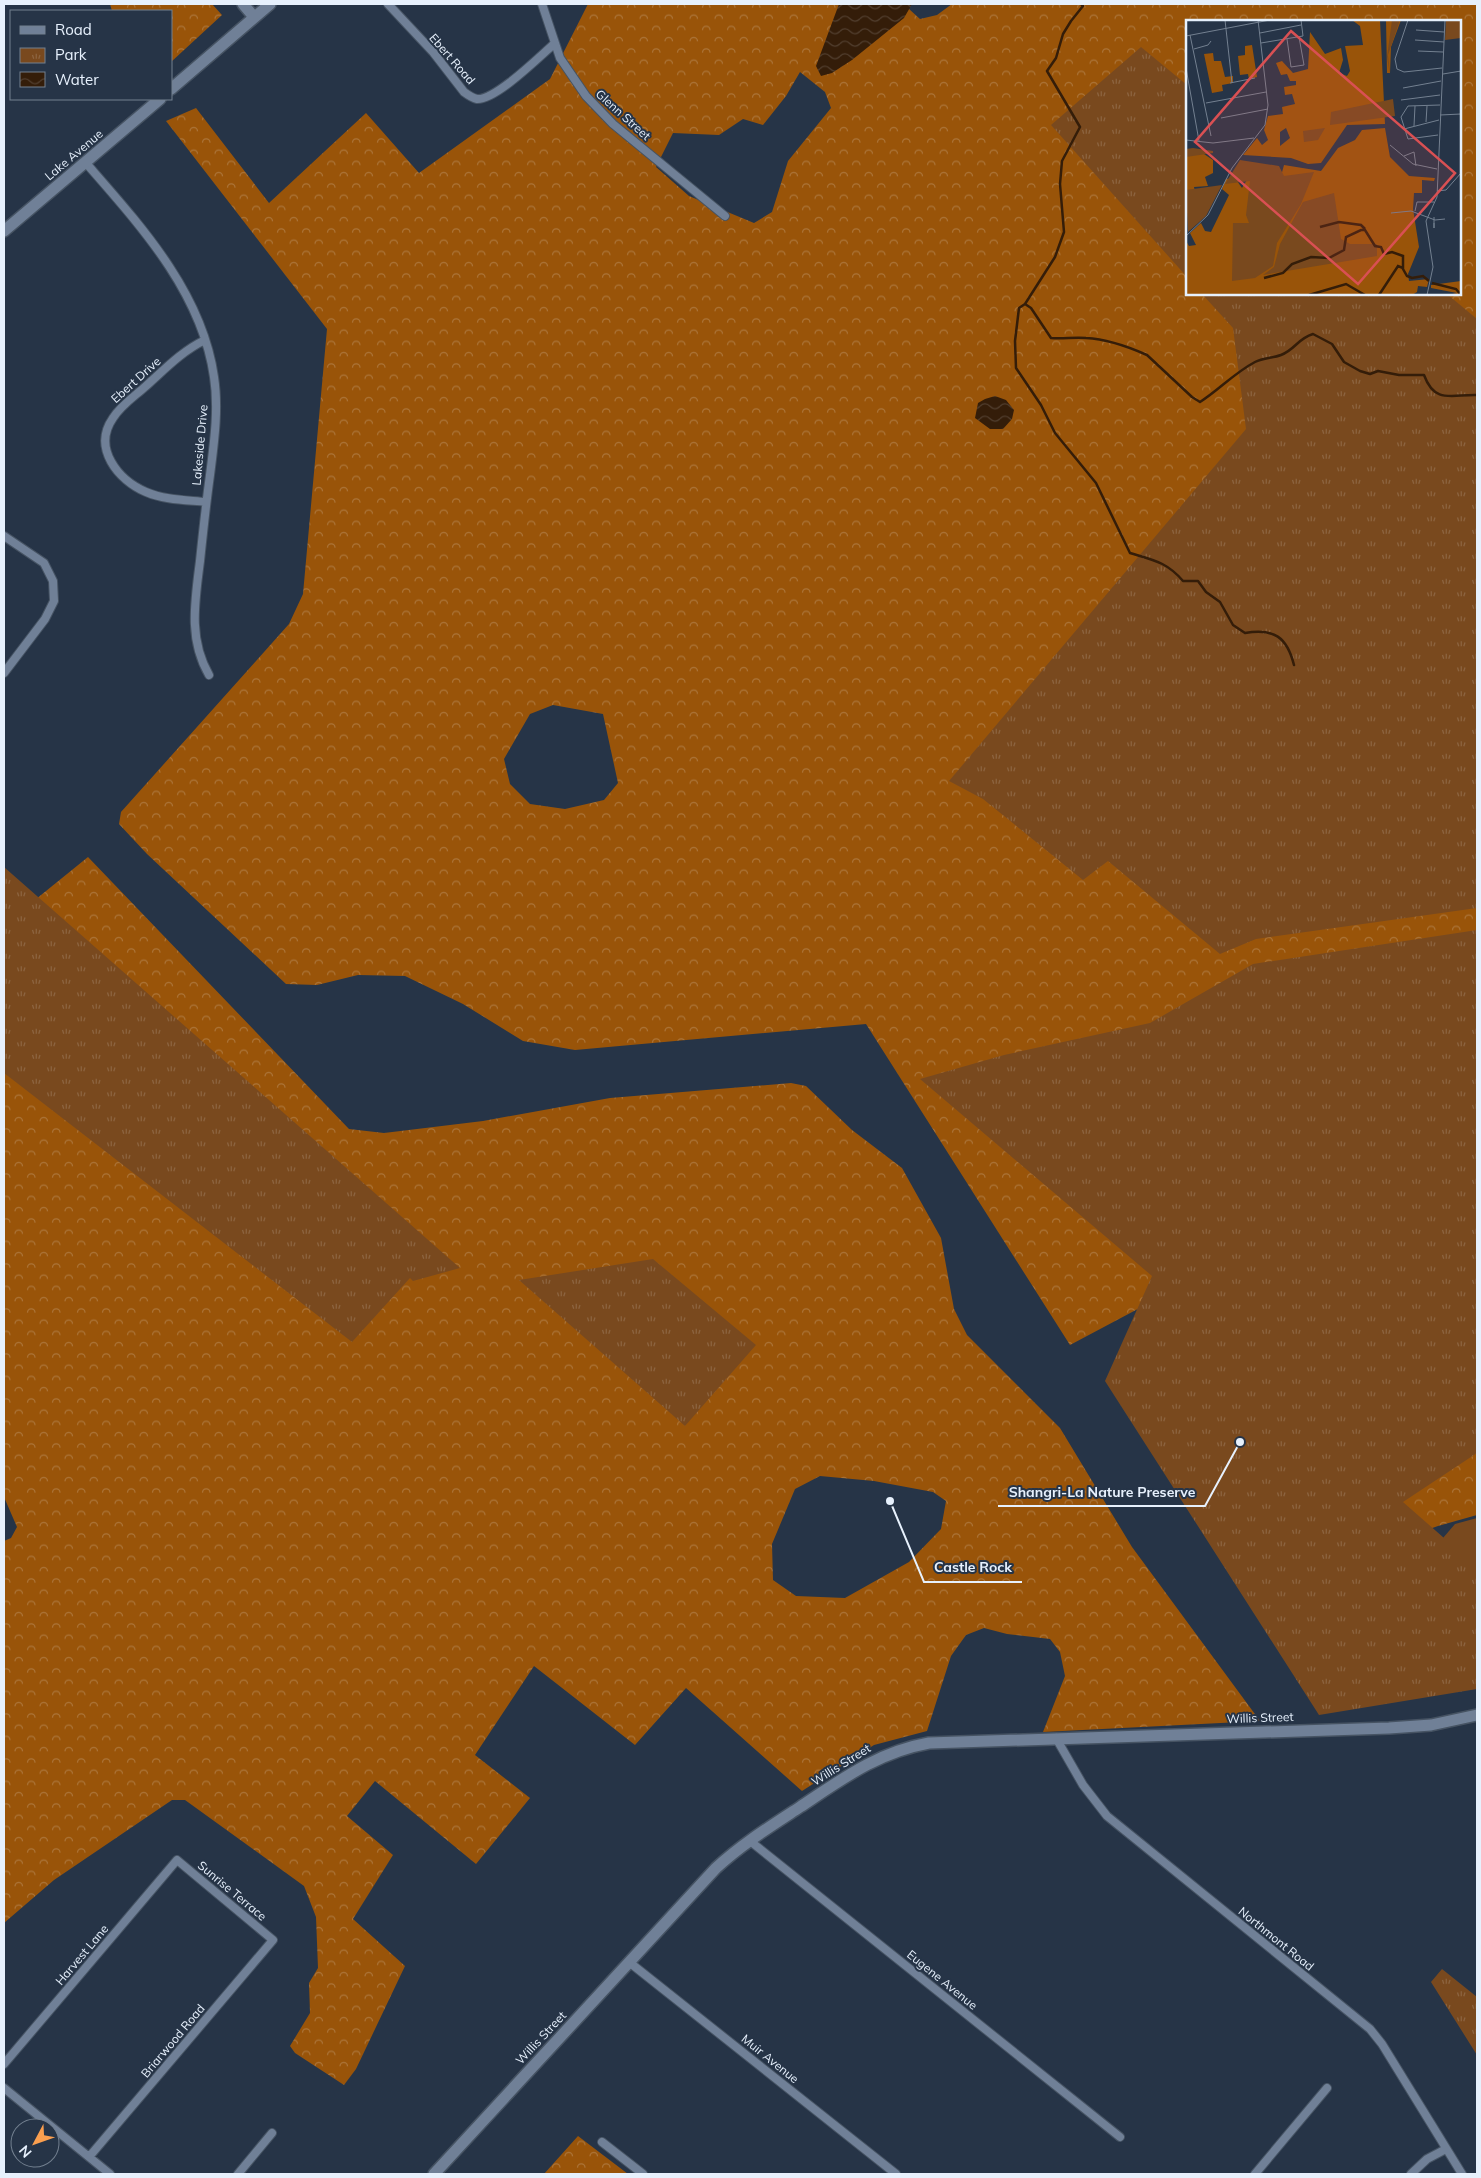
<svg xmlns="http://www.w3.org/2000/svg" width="1481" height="2178" viewBox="0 0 1481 2178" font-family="Mulish,sans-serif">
	<defs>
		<pattern id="forest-crowns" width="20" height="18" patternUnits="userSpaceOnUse" patternTransform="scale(1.25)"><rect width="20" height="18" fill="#995409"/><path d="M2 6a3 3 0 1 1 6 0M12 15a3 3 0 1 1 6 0" fill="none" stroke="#ac753a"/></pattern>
		<pattern id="park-tufts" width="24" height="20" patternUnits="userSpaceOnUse" patternTransform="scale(1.25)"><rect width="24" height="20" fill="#79491e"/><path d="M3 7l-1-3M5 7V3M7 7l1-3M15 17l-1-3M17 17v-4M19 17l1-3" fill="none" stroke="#8c6440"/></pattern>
		<pattern id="water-waves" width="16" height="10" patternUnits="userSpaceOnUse" patternTransform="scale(1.25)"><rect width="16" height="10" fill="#341d09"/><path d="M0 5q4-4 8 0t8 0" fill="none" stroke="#513e2e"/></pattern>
	</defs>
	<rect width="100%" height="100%" fill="#263447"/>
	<path fill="#79491e" d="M1477,1518V1578L1443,1538L1455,1524Z"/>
	<path fill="url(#forest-crowns)" fill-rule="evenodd" d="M110,4H212L222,15L171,62V11H112Z
		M588,4H909V9L920,19L937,15L952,4H1477V1515L1438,1526L1401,1539L1166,1294L1070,1345L866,1024L575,1050L523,1041L463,1004L405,976L358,975L317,985L286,984L147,854L119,824L121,812L289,624L303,594L327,329L166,121L196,108L269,203L366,113L419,173L550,79ZM1187,21H1460V294H1187ZM800,72L825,92L831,108L788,161L772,212L754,223L689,196L656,167L673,133L719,135L743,119L763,125L786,96ZM553,705L603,714L618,783L604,800L565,809L530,804L510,784L504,759L530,714Z
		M88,857L349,1129L384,1133L483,1121L610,1098L791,1083L806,1086L852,1130L902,1168L941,1238L954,1309L967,1335L1060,1428L1132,1547L1260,1721L1043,1732L1065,1676L1060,1652L1050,1639L1007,1634L984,1628L966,1635L951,1656L927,1731L874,1745L802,1791L686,1688L635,1745L534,1666L475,1755L530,1798L476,1864L375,1781L347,1816L393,1855L353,1919L405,1966L356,2069L344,2085L295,2053L290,2046L310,2013L309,1983L318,1968L316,1917L304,1886L185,1800H172L54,1880L4,1923V1541L11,1538L17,1527L4,1497V925ZM820,1476L874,1481L933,1492L946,1501L941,1529L909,1562L845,1598L796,1596L773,1580L772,1544L795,1489Z
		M578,2136L628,2174H544Z"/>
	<path fill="url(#park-tufts)" d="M1141,47L1187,85V277L1051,125Z
		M1202,294H1447L1477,319V908L1256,939L1220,954L1108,861L1083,880L983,799L949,781L1246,429L1233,328Z
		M4,867L460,1268L413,1281L410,1278L352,1342L4,1073Z
		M1477,930V1453L1403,1502L1477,1567V1689L1319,1715L1105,1381L1152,1276L920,1079L1004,1055L1150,1023L1253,964Z
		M653,1259L756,1345L685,1426L519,1280Z
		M1442,1969L1477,1997V2055L1431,1982Z"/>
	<path fill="url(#water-waves)" d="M839,4H912L904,18L852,60L832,73L821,76L816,66Z
		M995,396L1006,400L1014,410L1012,419L1003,429H990L975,418L978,403L985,399Z"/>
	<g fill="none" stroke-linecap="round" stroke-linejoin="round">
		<path stroke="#341d09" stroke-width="2.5" d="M1081,4L1083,6L1071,21L1063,34L1056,58L1047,71L1080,127L1062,161L1060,184L1064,232L1055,257L1025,304L1031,308L1051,338C1063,339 1074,337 1086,338C1107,339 1129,347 1147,355L1192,397L1200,402C1219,390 1234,373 1255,362C1263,358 1273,358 1281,355C1296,349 1297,339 1313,334L1332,344L1344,362L1360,371L1370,374L1378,371L1399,375H1424C1435,405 1453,394 1477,395
			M1025,304L1019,308L1015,341L1016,368L1041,405L1055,433L1096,483L1130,553C1153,560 1167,562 1183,581H1198L1206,592L1220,602L1233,625L1245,633C1274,628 1287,637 1294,665"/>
		<defs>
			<path id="street" d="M388,4L433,52L464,92C468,95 472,98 477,99C496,100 540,56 554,44
				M542,4L560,58L586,96L613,124L725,216
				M86,163C140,225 202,292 214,377C219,409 214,443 210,475C206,504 203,532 200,561C195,601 188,639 209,675
				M205,340C182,351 165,369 146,386C135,396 121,405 113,418C92,448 118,480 146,492C164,500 187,500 206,502
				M4,536L44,563L53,581L54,601L45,619L4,673
				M1056,1738L1083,1785L1107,1816L1370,2029L1382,2044L1462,2174
				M750,1841L1120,2137
				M629,1962L896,2174
				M4,2064L177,1860L273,1940L89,2157
				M4,2088L110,2174
				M602,2142L643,2174
				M238,2174L272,2133
				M1255,2174L1327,2088
				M1411,2174L1427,2159L1446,2149"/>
			<path id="secondary" d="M243,4L254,17
				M171,89L270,4
				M4,231L160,99
				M434,2174L716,1868C742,1844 771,1826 800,1807C842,1779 878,1752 929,1743L1389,1728L1431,1725L1477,1715"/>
		</defs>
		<use href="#street" stroke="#465363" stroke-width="10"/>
		<use href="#secondary" stroke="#465363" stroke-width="14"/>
		<use href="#street" stroke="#708097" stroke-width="8"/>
		<use href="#secondary" stroke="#708097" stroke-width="11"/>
	</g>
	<g text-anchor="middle" stroke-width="4" stroke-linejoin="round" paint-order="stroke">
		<g font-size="12" fill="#e7f1fd" stroke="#263447">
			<text transform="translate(452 59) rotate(49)" y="4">Ebert Road</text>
			<text transform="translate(623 115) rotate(42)" y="4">Glenn Street</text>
			<text transform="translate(74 155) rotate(-40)" y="4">Lake Avenue</text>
			<text transform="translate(136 380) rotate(-42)" y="4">Ebert Drive</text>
			<text transform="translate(200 445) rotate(-85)" y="4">Lakeside Drive</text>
			<text transform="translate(1260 1718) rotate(-2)" y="4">Willis Street</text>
			<text transform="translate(841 1765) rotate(-32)" y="4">Willis Street</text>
			<text transform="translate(232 1891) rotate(40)" y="4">Sunrise Terrace</text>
			<text transform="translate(1276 1939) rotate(39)" y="4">Northmont Road</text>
			<text transform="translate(82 1955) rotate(-50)" y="4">Harvest Lane</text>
			<text transform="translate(942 1980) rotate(39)" y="4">Eugene Avenue</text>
			<text transform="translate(541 2038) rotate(-47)" y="4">Willis Street</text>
			<text transform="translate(173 2041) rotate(-50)" y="4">Briarwood Road</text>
			<text transform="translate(770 2059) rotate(39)" y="4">Muir Avenue</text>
		</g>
	</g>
	<g transform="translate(1186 20)">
		<rect width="275" height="275" fill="#263447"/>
		<path d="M166,0H194L199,104L161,105L135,143L122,144L105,138L57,135L71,118L76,125L82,120L78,110L82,96L97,94L96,87L109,84L106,74L99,75L98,67L110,65V61H104L101,54L95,55L90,43L96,41L107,53L122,49L124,12L139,34L155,28L157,40L153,53L161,56L164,51L159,26L177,25L174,6ZM100,108L104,118L94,126V112ZM200,0H215L205,27L204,53H201ZM66,25L71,57L63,59L62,54L54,55L52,36L59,35V26ZM27,33L28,41H35L39,57L47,56V63L36,65L37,71L26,73L18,34ZM199,108L204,137L223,156L249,158L248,161L236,160V173H228L227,189L233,227L222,254L223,261L243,259L241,267L232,266L231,272L226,275H0V221L3,226L10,225L4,213L15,203L19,211L25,212L43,175L36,169L40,159L49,158L56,168L62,158L95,156L98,145L135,151L152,128L169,120L176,110ZM0,132L18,134L27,140V153L19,157L22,166L8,167L15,201L0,192ZM275,261V275H262L271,273L245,268V265Z" fill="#995409" fill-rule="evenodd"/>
		<path d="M206,0H214L202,35L204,55L201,37ZM260,0H275V18L259,20ZM207,79L209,96L144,105L145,92ZM139,108L132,120L118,122L117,111ZM7,128L27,131V133L0,137V129ZM54,140L93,146L98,156L128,152L115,184L91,223L87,246L69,258L46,261L47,203H63L60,195L64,161L39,164ZM36,165L20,196L2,212L0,170ZM148,173L155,219L164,224H191V236L77,255L88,247L94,224L117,182Z" fill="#79491e"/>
		<path fill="none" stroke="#341d09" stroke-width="2.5" d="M134,207L153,202L175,205L179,209M78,258L97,253L106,244L125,237L143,238L158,230L160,217L175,210H179L189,226L195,227L198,234L206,232L217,236V249L221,256L226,258L237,256L243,261M246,263L270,269L275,275M123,275L160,264L179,275M193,275L212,246L217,248"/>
		<path fill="none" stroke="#738090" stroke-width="1" d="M39,0L46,63M222,0L209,39L211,49L218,52L256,48M230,10L258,12M74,13L115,5M4,15L25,116M0,16L84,0M101,19L105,47L118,45L113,17M229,20L258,22M75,23L117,16L115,0M8,29L22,25L25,21M232,31L257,32M0,48L13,121M257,54L275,51M44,63L69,58M217,68L255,61M215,80L254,75M20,83L80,72M254,95L275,94M35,98L82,89M240,102L241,86M228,106L229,86M218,109L253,100M252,115L222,119L215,97L222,86L254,85M0,120L27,123L68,118M204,125L227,144L251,149M218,136L228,132L230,146M251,171L260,170L275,153M229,191L231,182H248M205,193L225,191L249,200L259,199M248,197V208V203M0,216L22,195L46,148L79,105L82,85L72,0M241,275L247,247L240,201L251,177L259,0"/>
		<path fill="#d95053" fill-opacity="0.15" stroke="#d95053" stroke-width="2.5" d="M105,11L269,153L172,264L9,122Z"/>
		<rect width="275" height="275" fill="none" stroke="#e7f1fd" stroke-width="2.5"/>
	</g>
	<path fill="none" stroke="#e7f1fd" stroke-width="2" d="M1240 1442L1205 1506H998M890 1501L924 1582H1022"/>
	<g fill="#e7f1fd" stroke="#263447" stroke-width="2">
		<circle cx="1240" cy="1442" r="5"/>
		<circle cx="890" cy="1501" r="5"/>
	</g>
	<g font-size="14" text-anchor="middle" font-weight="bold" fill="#e7f1fd" stroke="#263447" stroke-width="4" stroke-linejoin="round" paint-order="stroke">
		<text x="1102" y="1497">Shangri-La Nature Preserve</text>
		<text x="973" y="1572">Castle Rock</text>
	</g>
	<rect width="1481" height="2178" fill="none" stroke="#e7f1fd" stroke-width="10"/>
	<rect x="10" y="10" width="162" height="90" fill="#263447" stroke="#738090"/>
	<rect x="20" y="26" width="25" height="8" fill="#708097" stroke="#738090"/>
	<text x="55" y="35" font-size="15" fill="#e7f1fd">Road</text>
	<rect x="20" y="48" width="25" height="15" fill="url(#park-tufts)" stroke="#738090"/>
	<text x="55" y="60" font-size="15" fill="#e7f1fd">Park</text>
	<rect x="20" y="72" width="25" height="15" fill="url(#water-waves)" stroke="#738090"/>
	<text x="55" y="85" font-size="15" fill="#e7f1fd">Water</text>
	<g transform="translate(35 2143) rotate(229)"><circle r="24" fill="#263447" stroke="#738090"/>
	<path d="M0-4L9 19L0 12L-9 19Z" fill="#fa9f4f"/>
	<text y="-8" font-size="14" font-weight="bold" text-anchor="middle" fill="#e7f1fd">N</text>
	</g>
</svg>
